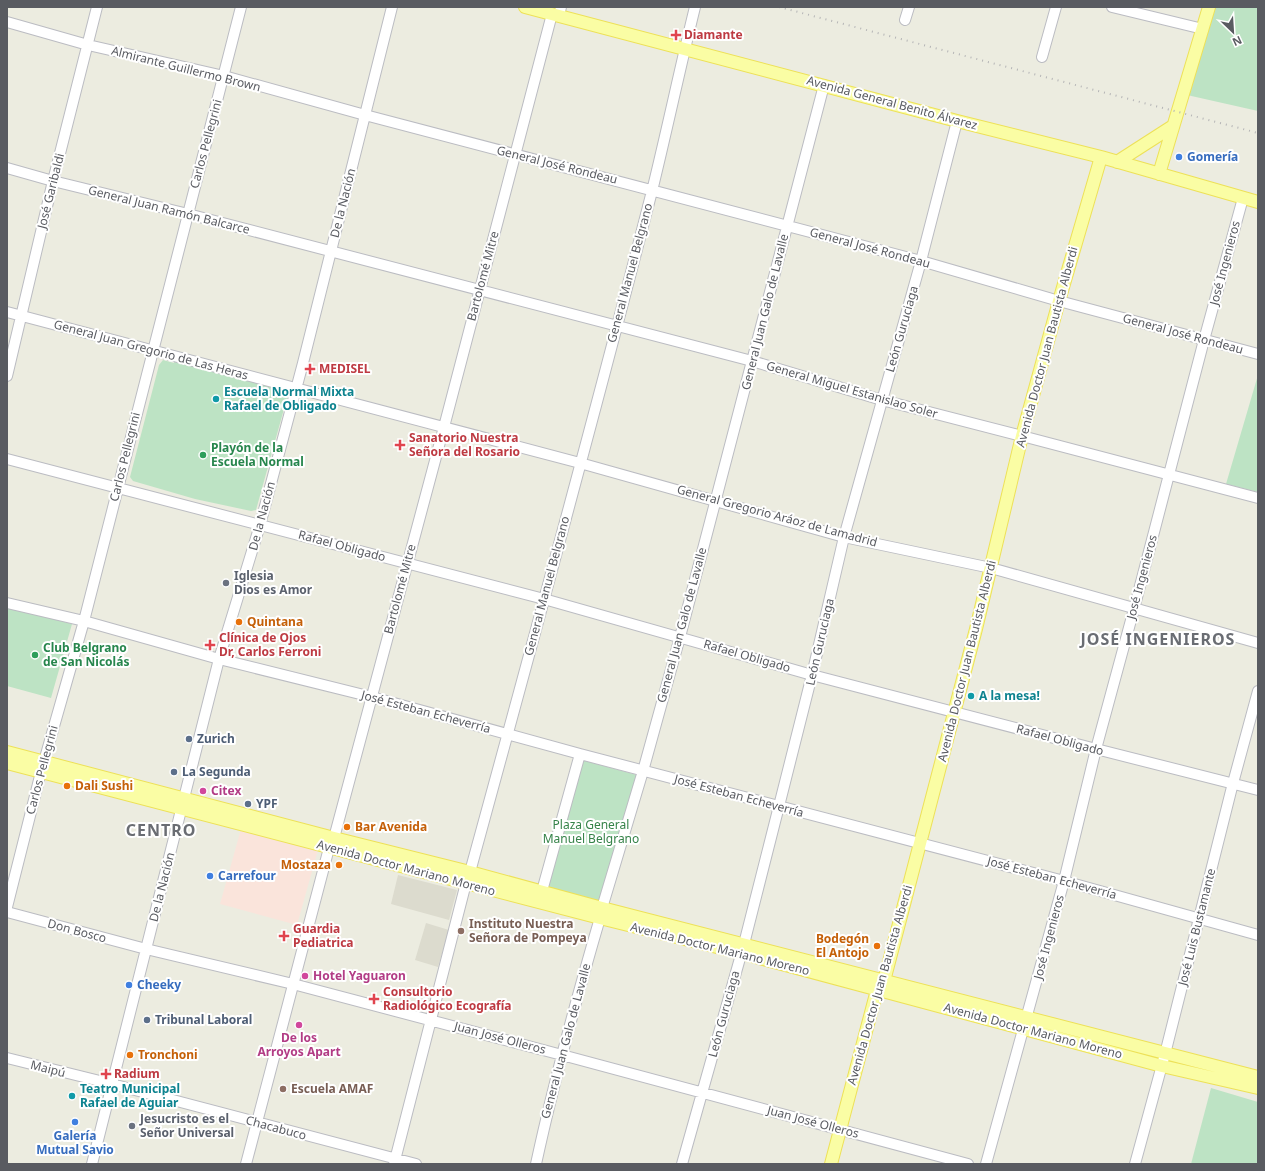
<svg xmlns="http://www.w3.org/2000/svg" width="1265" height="1171" viewBox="0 0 1265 1171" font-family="'Noto Sans',sans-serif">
	<rect width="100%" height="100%" fill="#ecece0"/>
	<path fill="#dcdbce" d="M398,875L457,890L449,920L391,904Z
		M426,923L449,930L438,967L415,960Z"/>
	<path fill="#fae4db" d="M241,829L318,850L297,925L220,904Z"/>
	<path fill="#bde3c4" d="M1215,7H1258V111L1187,95Z
		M163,360L174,363L175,360L272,387L273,389L284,392L287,398L256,510L251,511L195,499L133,481L130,477L159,365Z
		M1258,375V492L1226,484Z
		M7,606L72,624L51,698L7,686Z
		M582,760L637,775L600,903L545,887Z
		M1211,1088L1258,1102V1164H1191Z"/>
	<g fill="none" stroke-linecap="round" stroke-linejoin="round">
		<defs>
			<path id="minor" d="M1112,7L1203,29
				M559,16L561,7
				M905,20L909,7
				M7,22L88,45L224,76L365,115L921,261L1059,301L1258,354
				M1042,57L1056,7
				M7,168L53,181L188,214L752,361L882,400L1022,436L1258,498
				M7,312L580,463L844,537L991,568L1258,643
				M7,376L53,181L97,7
				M7,459L544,599L812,675L1096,749L1258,790
				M7,603L84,621L219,659L372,697L580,754L1064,881L1258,935
				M542,891L580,754
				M7,907L41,772L84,621L241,7
				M7,912L146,949L293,984L562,1055L968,1164
				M7,1058L112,1084L416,1164
				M92,1164L219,659L260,525L303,363L392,7
				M246,1164L329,848L334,838L444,427L552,14
				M394,1164L466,883L470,872C532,645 594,419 652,191C667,130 680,68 695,7
				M536,1164C554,1081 576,1000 600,918L602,908L643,771L680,637L824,85
				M682,1164L744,944L779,806L812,675L844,537L921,261L957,121
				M986,1164L1064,881L1096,749L1134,609L1204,340L1243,198
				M1135,1164L1165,1054L1233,783L1258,691"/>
			<path id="major" d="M525,7L957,121L1101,157L1258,202
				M1117,162L1173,126
				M1159,174L1209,7
				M7,752L334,838L470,872L602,908L1258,1077
				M7,763L600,918L741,953L1162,1066L1258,1088
				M831,1164L877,990L884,981L976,629L1022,436L1059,301L1101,157"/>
		</defs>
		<use href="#minor" stroke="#bbbcc2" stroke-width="12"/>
		<use href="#major" stroke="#ede158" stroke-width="14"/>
		<use href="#minor" stroke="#fff" stroke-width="10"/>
		<use href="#major" stroke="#fafda4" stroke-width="12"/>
		<path stroke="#b4b4b5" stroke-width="2" stroke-dasharray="1 5" stroke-linecap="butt" d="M779,7L1258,133"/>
	</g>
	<g fill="#e0444e" stroke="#fff" stroke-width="1.5">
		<path d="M674 29h4v4h4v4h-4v4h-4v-4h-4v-4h4z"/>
		<path d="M308 363h4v4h4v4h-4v4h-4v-4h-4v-4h4z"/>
		<path d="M398 439h4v4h4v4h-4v4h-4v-4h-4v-4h4z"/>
		<path d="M208 639h4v4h4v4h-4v4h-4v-4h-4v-4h4z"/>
		<path d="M282 930h4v4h4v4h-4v4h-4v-4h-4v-4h4z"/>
		<path d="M372 993h4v4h4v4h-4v4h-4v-4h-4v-4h4z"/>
		<path d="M104 1068h4v4h4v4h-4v4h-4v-4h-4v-4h4z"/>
	</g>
	<g fill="#3f7fe0" stroke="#fff" stroke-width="1.5">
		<circle cx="1179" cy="157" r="4"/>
		<circle cx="210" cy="876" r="4"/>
		<circle cx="129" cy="985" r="4"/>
		<circle cx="75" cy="1122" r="4"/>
	</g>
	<g fill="#0f9aa8" stroke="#fff" stroke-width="1.5">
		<circle cx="216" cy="399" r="4"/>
		<circle cx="971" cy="696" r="4"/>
		<circle cx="72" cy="1096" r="4"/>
	</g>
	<g fill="#2e9e5b" stroke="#fff" stroke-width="1.5">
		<circle cx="203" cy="455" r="4"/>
		<circle cx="35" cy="655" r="4"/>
	</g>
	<g fill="#6b7280" stroke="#fff" stroke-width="1.5">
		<circle cx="226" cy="583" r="4"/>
		<circle cx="132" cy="1126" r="4"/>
	</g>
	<g fill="#e8710a" stroke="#fff" stroke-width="1.5">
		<circle cx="239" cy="622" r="4"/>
		<circle cx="67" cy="786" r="4"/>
		<circle cx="347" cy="827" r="4"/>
		<circle cx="339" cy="865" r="4"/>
		<circle cx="877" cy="946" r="4"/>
		<circle cx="130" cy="1055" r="4"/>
	</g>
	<g fill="#5c6f8a" stroke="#fff" stroke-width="1.5">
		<circle cx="189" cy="739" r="4"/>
		<circle cx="174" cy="772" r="4"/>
		<circle cx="248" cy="804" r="4"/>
		<circle cx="147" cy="1020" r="4"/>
	</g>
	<g fill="#d1479c" stroke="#fff" stroke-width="1.5">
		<circle cx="203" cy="791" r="4"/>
		<circle cx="305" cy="976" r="4"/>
		<circle cx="299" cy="1025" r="4"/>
	</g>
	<g fill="#8d6e63" stroke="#fff" stroke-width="1.5">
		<circle cx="461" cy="931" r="4"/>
		<circle cx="283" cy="1089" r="4"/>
	</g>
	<g text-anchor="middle" stroke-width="4" stroke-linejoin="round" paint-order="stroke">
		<g font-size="12" font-weight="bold" fill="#be3a42" stroke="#fff" text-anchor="start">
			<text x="684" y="39">Diamante</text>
			<text x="319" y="373">MEDISEL</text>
			<text x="409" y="442">Sanatorio Nuestra<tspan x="409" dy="14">Señora del Rosario</tspan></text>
			<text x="219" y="642">Clínica de Ojos<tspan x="219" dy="14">Dr, Carlos Ferroni</tspan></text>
			<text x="293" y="933">Guardia<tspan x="293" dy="14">Pediatrica</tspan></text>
			<text x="383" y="996">Consultorio<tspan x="383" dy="14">Radiológico Ecografía</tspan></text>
			<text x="114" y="1078">Radium</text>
		</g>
		<g font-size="12" fill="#595b61" stroke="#fff">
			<text transform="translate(186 69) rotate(14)" y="4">Almirante Guillermo Brown</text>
			<text transform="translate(892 103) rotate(15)" y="4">Avenida General Benito Álvarez</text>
			<text transform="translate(206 144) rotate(-75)" y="4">Carlos Pellegrini</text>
			<text transform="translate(557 165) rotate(14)" y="4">General José Rondeau</text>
			<text transform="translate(51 191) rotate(-76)" y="4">José Garibaldi</text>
			<text transform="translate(343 203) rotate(-76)" y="4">De la Nación</text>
			<text transform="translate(169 210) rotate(14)" y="4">General Juan Ramón Balcarce</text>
			<text transform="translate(870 248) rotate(15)" y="4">General José Rondeau</text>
			<text transform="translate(1225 263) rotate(-75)" y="4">José Ingenieros</text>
			<text transform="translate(630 273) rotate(-75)" y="4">General Manuel Belgrano</text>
			<text transform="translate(483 276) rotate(-75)" y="4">Bartolomé Mitre</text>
			<text transform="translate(765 312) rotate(-76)" y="4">General Juan Galo de Lavalle</text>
			<text transform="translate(902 329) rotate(-74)" y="4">León Guruciaga</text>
			<text transform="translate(1183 334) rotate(15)" y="4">General José Rondeau</text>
			<text transform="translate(1047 347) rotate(-75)" y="4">Avenida Doctor Juan Bautista Alberdi</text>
			<text transform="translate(151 350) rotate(15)" y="4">General Juan Gregorio de Las Heras</text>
			<text transform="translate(852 390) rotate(16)" y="4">General Miguel Estanislao Soler</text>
			<text transform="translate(125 457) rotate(-76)" y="4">Carlos Pellegrini</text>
			<text transform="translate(262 516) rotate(-75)" y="4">De la Nación</text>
			<text transform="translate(777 516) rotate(15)" y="4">General Gregorio Aráoz de Lamadrid</text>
			<text transform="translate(342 546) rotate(15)" y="4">Rafael Obligado</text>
			<text transform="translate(1142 577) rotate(-75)" y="4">José Ingenieros</text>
			<text transform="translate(547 586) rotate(-75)" y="4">General Manuel Belgrano</text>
			<text transform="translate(400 589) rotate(-75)" y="4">Bartolomé Mitre</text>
			<text transform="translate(682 625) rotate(-75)" y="4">General Juan Galo de Lavalle</text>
			<text transform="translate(820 642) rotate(-77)" y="4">León Guruciaga</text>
			<text transform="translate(747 656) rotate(16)" y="4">Rafael Obligado</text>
			<text transform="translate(967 661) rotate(-76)" y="4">Avenida Doctor Juan Bautista Alberdi</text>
			<text transform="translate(426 712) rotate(15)" y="4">José Esteban Echeverría</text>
			<text transform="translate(1060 740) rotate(15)" y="4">Rafael Obligado</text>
			<text transform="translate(42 770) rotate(-75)" y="4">Carlos Pellegrini</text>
			<text transform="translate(739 796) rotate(15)" y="4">José Esteban Echeverría</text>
			<text transform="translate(406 868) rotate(15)" y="4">Avenida Doctor Mariano Moreno</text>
			<text transform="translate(1052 878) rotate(15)" y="4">José Esteban Echeverría</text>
			<text transform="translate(162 887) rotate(-76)" y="4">De la Nación</text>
			<text transform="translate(1197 927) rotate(-76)" y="4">José Luis Bustamante</text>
			<text transform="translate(77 931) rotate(15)" y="4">Don Bosco</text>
			<text transform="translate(1049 937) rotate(-75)" y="4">José Ingenieros</text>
			<text transform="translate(720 949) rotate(14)" y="4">Avenida Doctor Mariano Moreno</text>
			<text transform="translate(880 985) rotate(-74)" y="4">Avenida Doctor Juan Bautista Alberdi</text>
			<text transform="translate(724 1014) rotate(-75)" y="4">León Guruciaga</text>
			<text transform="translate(1033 1031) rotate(15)" y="4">Avenida Doctor Mariano Moreno</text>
			<text transform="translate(500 1038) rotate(15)" y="4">Juan José Olleros</text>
			<text transform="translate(566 1041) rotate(-75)" y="4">General Juan Galo de Lavalle</text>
			<text transform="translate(48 1069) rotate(14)" y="4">Maipú</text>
			<text transform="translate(813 1122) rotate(15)" y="4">Juan José Olleros</text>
			<text transform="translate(276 1128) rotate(15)" y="4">Chacabuco</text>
		</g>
		<g font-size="12" font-weight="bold" fill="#366cbe" stroke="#fff" text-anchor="start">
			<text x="1187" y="161">Gomería</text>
			<text x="218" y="880">Carrefour</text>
			<text x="137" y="989">Cheeky</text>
			<text x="75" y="1140" text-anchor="middle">Galería<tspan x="75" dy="14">Mutual Savio</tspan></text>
		</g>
		<g font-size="12" font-weight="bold" fill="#0d838f" stroke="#fff" text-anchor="start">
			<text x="224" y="396">Escuela Normal Mixta<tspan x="224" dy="14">Rafael de Obligado</tspan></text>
			<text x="979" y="700">A la mesa!</text>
			<text x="80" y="1093">Teatro Municipal<tspan x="80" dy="14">Rafael de Aguiar</tspan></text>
		</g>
		<g font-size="12" font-weight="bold" fill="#27864d" stroke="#fff" text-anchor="start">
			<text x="211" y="452">Playón de la<tspan x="211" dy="14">Escuela Normal</tspan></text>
			<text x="43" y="652">Club Belgrano<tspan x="43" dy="14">de San Nicolás</tspan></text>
		</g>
		<g font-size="12" font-weight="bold" fill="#5b616d" stroke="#fff" text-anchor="start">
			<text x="234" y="580">Iglesia<tspan x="234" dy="14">Dios es Amor</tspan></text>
			<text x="140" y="1123">Jesucristo es el<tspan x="140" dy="14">Señor Universal</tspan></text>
		</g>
		<g font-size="12" font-weight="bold" fill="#c56008" stroke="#fff" text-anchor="start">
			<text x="247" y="626">Quintana</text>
			<text x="75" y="790">Dali Sushi</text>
			<text x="355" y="831">Bar Avenida</text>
			<text x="331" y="869" text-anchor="end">Mostaza</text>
			<text x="869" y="943" text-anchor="end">Bodegón<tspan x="869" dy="14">El Antojo</tspan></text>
			<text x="138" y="1059">Tronchoni</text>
		</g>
		<g font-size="12" font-weight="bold" fill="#4e5e75" stroke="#fff" text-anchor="start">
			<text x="197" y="743">Zurich</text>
			<text x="182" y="776">La Segunda</text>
			<text x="256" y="808">YPF</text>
			<text x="155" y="1024">Tribunal Laboral</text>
		</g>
		<g font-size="12" font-weight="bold" fill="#b23c85" stroke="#fff" text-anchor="start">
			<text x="211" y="795">Citex</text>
			<text x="313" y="980">Hotel Yaguaron</text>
			<text x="299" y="1042" text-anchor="middle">De los<tspan x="299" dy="14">Arroyos Apart</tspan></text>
		</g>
		<g font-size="12" fill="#368349" stroke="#fff">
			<text x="591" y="829">Plaza General<tspan x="591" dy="14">Manuel Belgrano</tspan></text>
		</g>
		<g font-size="12" font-weight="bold" fill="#785e54" stroke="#fff" text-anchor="start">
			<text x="469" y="928">Instituto Nuestra<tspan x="469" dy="14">Señora de Pompeya</tspan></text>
			<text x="291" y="1093">Escuela AMAF</text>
		</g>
		<g font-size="16" font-weight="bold" letter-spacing="1" fill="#6a6d73" stroke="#fff">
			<text x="1158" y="645">JOSÉ INGENIEROS</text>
			<text x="161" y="836">CENTRO</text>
		</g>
	</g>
	<rect width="1265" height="1171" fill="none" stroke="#595b61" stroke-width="16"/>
	<g transform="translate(1233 32) rotate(155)" stroke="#ffffff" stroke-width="3" paint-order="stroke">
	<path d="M0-3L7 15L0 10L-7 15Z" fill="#595b61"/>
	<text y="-6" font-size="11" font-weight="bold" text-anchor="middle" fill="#595b61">N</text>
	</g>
</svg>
